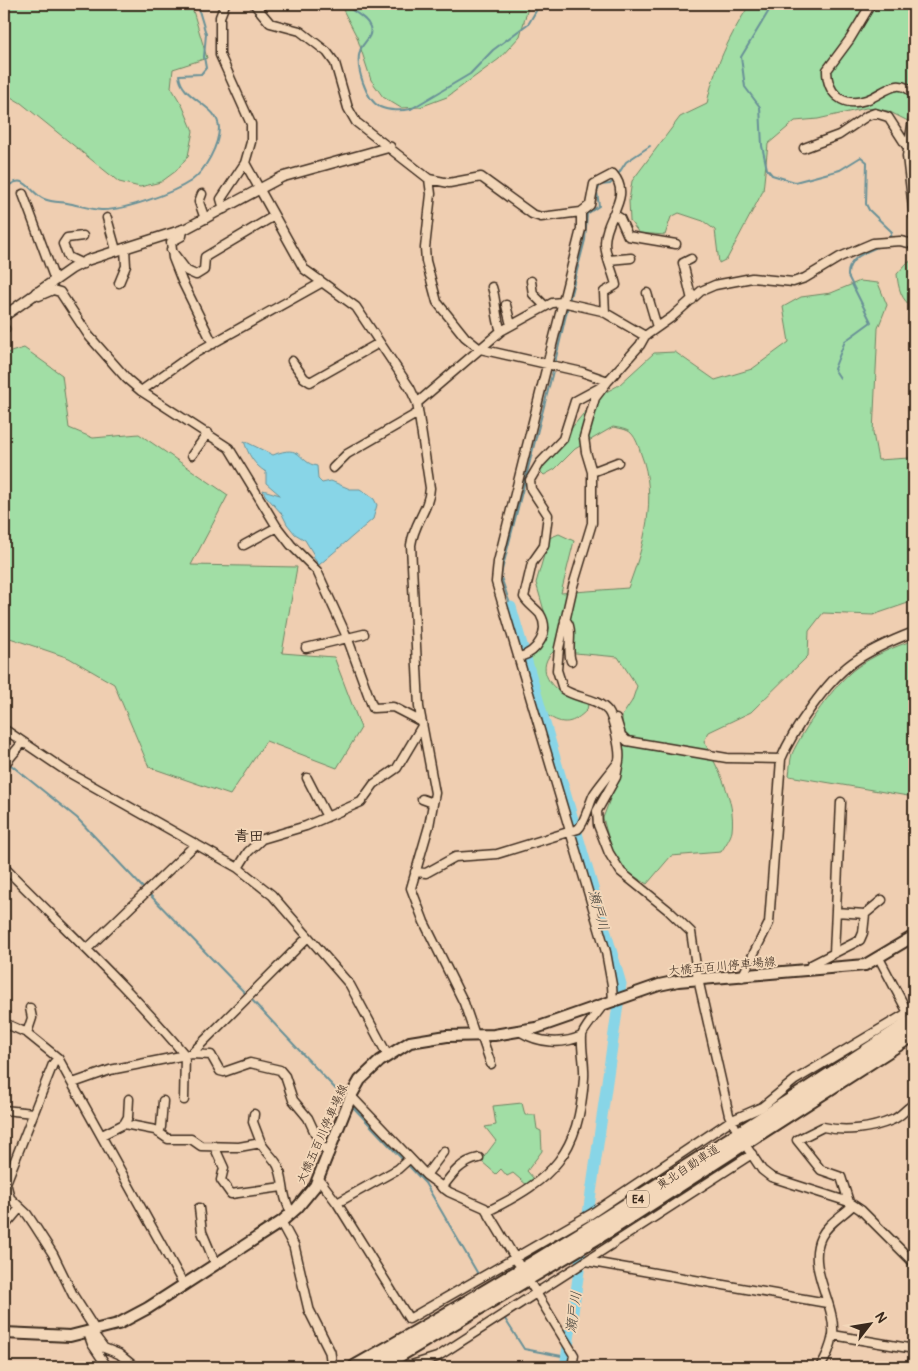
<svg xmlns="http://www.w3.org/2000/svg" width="918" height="1371" viewBox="0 0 918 1371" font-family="Pangolin,'Klee One',sans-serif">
	<rect width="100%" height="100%" fill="#efceb1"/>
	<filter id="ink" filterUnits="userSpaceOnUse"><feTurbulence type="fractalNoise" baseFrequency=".02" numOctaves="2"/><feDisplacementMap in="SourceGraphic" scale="10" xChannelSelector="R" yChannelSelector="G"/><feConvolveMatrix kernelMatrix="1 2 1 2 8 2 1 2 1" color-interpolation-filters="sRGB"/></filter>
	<g filter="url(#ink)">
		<path fill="#a1dea5" stroke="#6e8462" d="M4,4H191L207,58L173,69L171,87L183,107L193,131L188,156L176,171L161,182L140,187L119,182L21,103L4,93Z
			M340,4H529L520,36L499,59L447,97L420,107L401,108L383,97L371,80L357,37Z
			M750,4H914V124L888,111L866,108L818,119L795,121L768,144L763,191L727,259L719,263L715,230L703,221L679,213L671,217L665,235L639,233L630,221L629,201L632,181L680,117L707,104C713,70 731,33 750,4Z
			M914,260V308C901,301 898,287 897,274L907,263Z
			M860,281L878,283L887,305L878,328L873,433L878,460L909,458L914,453V601L873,615L823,613L809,631L808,656L751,712L709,732L704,741C717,768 736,799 732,831C731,837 725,846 721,852L671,856L647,884L624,870L618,862L612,852L603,818L623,764L622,716L632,701L637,686L618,657L554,651C536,666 548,687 566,695C572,698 580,698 586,700L588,704L587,710C573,724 563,726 547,715L530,658L544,644L549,628L536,583L549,538L559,534L574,541L561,593L628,588C644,546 658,497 641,454C639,447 636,438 631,433C627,429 618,428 613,427L575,449L555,469L544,475L538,469L597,397L619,385L654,353L675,352L715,380L752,369L789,342L783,307L801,297L831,293Z
			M24,348L62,375L69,428L93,438L139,434L228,495L191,565L297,567L282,653L334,657L361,728L337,768L266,741L230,795L149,767L114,684L69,658L4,636V354Z
			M914,640V797L789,776C790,769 790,760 792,754C802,731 836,682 856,668C874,655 894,647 914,640Z
			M522,1103L525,1115H535L537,1129L541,1131L542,1151L527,1171L534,1179L528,1186L513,1173L507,1176L501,1169L496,1174L481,1161L496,1141L485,1127L496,1125L493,1106Z"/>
		<path fill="#88d5e7" stroke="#699197" d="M244,441L273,455C303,443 297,462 317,466L318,479L322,483L331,481L350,489H360L374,499L377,505L373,519L319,565L313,557L314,555L305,540L295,534L287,524L282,514L265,495L263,490L280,495L266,483V472C254,465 248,454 244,441Z"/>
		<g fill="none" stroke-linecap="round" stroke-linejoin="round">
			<path stroke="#699197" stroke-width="2" d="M345,4C352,12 367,17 370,27C373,38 362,43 360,51C355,67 366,100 380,107C389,111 402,111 411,109L470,74L493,50L529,23L540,4
				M773,4L741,57L745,87L760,107L762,146L767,169L772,175L795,182L840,170L861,157L867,162L866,204L869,210L892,232L889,238
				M617,176L626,162L650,146
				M4,190C25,169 29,193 44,199C51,202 60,202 67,203C78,205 89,209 101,210C123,211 173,193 191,181C205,171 219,145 219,128C218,104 181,100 179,75L201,74L206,68L204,57L206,34L197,4
				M569,301L585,240L587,214L599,206L597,192L600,185L610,184L614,180
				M555,362L568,306
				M840,378L834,369L845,341L871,322L848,276C847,257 867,252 882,245
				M511,607L501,577L502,570L554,367
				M11,765L77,818L146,891
				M149,894L246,994
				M251,999L345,1099
				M352,1106L404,1161
				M407,1164L425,1183L478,1274
				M505,1319L524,1349L567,1357"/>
			<path stroke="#88d5e7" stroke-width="11" d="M511,607L621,984L587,1221
				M565,1367L581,1257"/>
			<defs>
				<path id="minor" d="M225,4L220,17V55L251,124V142L245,163L304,269L356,307L410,388L417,403L430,488C429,510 414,522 411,545L419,707L435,793L429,826L411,888L424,922L464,1003L475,1035
					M254,4L270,23L300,31L327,52L335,63L348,108L356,122L429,179L431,194L425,248L426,261L437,302L465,337L480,349L582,372L608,381L640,345L645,336
					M871,4L850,39L827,70C827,93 842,108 866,100C883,95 898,74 914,95
					M914,114L907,156L914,217
					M804,148L839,135L867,116L875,113L888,117L908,148
					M429,179L449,183L481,177L532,214L541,217L581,212L590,205L594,184L613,174C633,197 605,217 605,243C605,257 613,271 616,285L604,292L605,313
					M23,194L55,280
					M202,194L199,202L205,219
					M224,209L221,199L245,163
					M581,212V229L498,562L496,582L606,952L612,985L613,1002
					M613,214L620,218L628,236L676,244
					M107,218L116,250
					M183,229L182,236L171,242L173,258L182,281L213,344
					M171,250L187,271L196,275L204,270L205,257L274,216
					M691,259L683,263L692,300
					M609,260L631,258
					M83,264L68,257L63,244L67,238L83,236
					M531,281L533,294L545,306
					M119,283L126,266L125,248
					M492,287C497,302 495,316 501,331
					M36,292L39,296L53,290L60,292L89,336L127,379L141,391L229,448L277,527L291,545L317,571L347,637L373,708L393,707L422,722
					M647,293L657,327
					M506,305L511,325
					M4,330L5,329
					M292,361L304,378L310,382L379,343
					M141,391L190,356L321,283
					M417,403L501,331L552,303L562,302L602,311L645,336L672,317L701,291L715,285L752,278L793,282L805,278L840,257L873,243L900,241L914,244
					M192,455L208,433
					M333,468L347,454L418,413
					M592,472L618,462
					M244,545L277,527
					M565,620C575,627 566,649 571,661
					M306,648L364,634
					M520,657C537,652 551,632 540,614C535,608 528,604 524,597L532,563L544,546L548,515L531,489L530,480L540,463L563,439L575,401L601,387
					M616,719L621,735L627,741L727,758L781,759L769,923L742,977
					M4,729L66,771L238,868L272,895L350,985L388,1056
					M781,759C793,730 826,682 852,663C870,650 893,640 914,632
					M619,761L616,777L597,811L598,825L609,853L621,872L668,910L691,932L698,979L729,1115L735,1127
					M4,765L23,742
					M307,778L327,817
					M422,799L433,803
					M4,867C65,929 129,988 185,1055L184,1100
					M238,868L248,852L262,839L306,826L361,802L374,784L397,768L422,726
					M415,872L426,873L455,857L497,854L578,829C585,823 589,804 594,794C598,787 618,764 619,760C621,751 613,717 608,711C596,697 577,699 563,689L557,670L559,648L573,586L592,523V472L586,452L584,437L595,398L608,381
					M836,912L865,914
					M88,948L196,844
					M834,953L841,802
					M879,958L907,1011
					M808,971L811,965L860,940L863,933L865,914L882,900
					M4,1023L27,1033L58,1058L184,1285
					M521,1032C539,1043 562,1045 582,1036
					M27,1033L32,1018L30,1008
					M481,1035L491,1064
					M191,1054L211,1055L220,1071L224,1072L250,1063L280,1070L285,1076L293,1100L308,1118L320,1144L329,1153
					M58,1058L53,1064L6,1183L10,1198L27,1214L35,1226L53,1254L73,1295L96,1331
					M73,1083L110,1070L191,1054L308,937
					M351,1096L426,1175L449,1192L485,1208L518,1263
					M4,1110L33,1113
					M254,1114L253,1122L261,1143
					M124,1124L128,1117L129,1099
					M159,1133L161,1127L163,1101
					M102,1135L124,1124L155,1130L168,1139H191L201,1146L239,1147L261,1143C265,1151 275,1159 278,1166C285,1181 281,1197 292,1213
					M214,1146L224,1168L221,1180L231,1194L282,1187
					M748,1149L762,1170L771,1177L849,1202L861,1210L914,1263
					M426,1175L444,1151
					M319,1179L337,1203L409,1319L591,1214L730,1121L762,1107L795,1080L904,1015L914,1003
					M442,1188C452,1174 462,1161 479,1158
					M849,1202L841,1177L821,1170L797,1140L823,1127C845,1132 871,1129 892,1120C901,1117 906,1108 914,1104
					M337,1203L398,1169L409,1159
					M199,1208L202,1232L215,1263
					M488,1211C553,1179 579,1154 584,1078C585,1064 581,1050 582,1036C582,1031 599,1011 603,1005
					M4,1227L20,1208
					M586,1261L827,1303
					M532,1286L574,1355L572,1367
					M92,1332L104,1348L119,1354L135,1367
					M88,1333L92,1344L106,1365
					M833,1335L914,1349
					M405,1367L437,1357L752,1154
					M820,1367C826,1358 831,1346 833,1335C836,1303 806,1268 821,1237C828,1223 842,1216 853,1205
					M911,1367L914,1358"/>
				<path id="tertiary" d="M4,316L71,269L88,260L185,229L282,177L390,147
					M281,1222L294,1246L309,1310L330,1352L332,1367"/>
				<path id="secondary" d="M4,1333L70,1336L118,1324L148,1308L281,1222L297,1208L315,1186L351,1096L360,1080L380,1061L410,1042L447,1036L494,1035L536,1028L659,985L678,981L865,965L914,936"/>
				<path id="motorway" d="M356,1367C547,1261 730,1140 914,1021
					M378,1367L608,1230L914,1033"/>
			</defs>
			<use href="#minor" stroke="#3b2a1e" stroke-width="11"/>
			<use href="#tertiary" stroke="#3b2a1e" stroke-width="12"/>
			<use href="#secondary" stroke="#3b2a1e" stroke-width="14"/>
			<use href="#motorway" stroke="#3b2a1e" stroke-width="18"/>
			<use href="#minor" stroke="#f3d7b9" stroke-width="8"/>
			<use href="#tertiary" stroke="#f3d7b9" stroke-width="9"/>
			<use href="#secondary" stroke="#f3d7b9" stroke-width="10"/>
			<use href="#motorway" stroke="#f3d7b9" stroke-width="14"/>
		</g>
	</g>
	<g text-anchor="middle" stroke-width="4" stroke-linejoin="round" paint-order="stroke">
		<rect fill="#f3d7b9" stroke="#725e4c" stroke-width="1" x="627" y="1190.5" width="22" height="17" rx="4"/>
		<g font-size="11" font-weight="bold" fill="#3b2a1e">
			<text x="638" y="1203">E4</text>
		</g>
		<g font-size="12" fill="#3b2a1e" stroke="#f3d7b9">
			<text transform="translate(722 966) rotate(-5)" y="4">大橋五百川停車場線</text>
			<text transform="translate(322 1134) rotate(-66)" y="4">大橋五百川停車場線</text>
			<text transform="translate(688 1167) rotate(-33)" y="4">東北自動車道</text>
		</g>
		<g font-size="14" font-style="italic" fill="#47443c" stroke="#f3d7b9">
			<text transform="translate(599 910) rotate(74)" y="5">瀬戸川</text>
			<text transform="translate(573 1312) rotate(-82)" y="5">瀬戸川</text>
		</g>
		<g font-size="15" font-weight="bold" fill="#3b2a1e" stroke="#f3d7b9">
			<text x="249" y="841">青田</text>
		</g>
	</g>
	<rect width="918" height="1371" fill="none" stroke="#f3d7b9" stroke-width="20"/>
	<rect x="10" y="10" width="898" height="1351" fill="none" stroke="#3b2a1e" stroke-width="2" filter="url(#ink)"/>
	<g transform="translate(870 1324) rotate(59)" stroke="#f3d7b9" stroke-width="4" paint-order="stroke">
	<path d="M0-4L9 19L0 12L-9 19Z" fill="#3b2a1e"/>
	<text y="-8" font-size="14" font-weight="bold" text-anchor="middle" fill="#3b2a1e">N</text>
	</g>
</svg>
